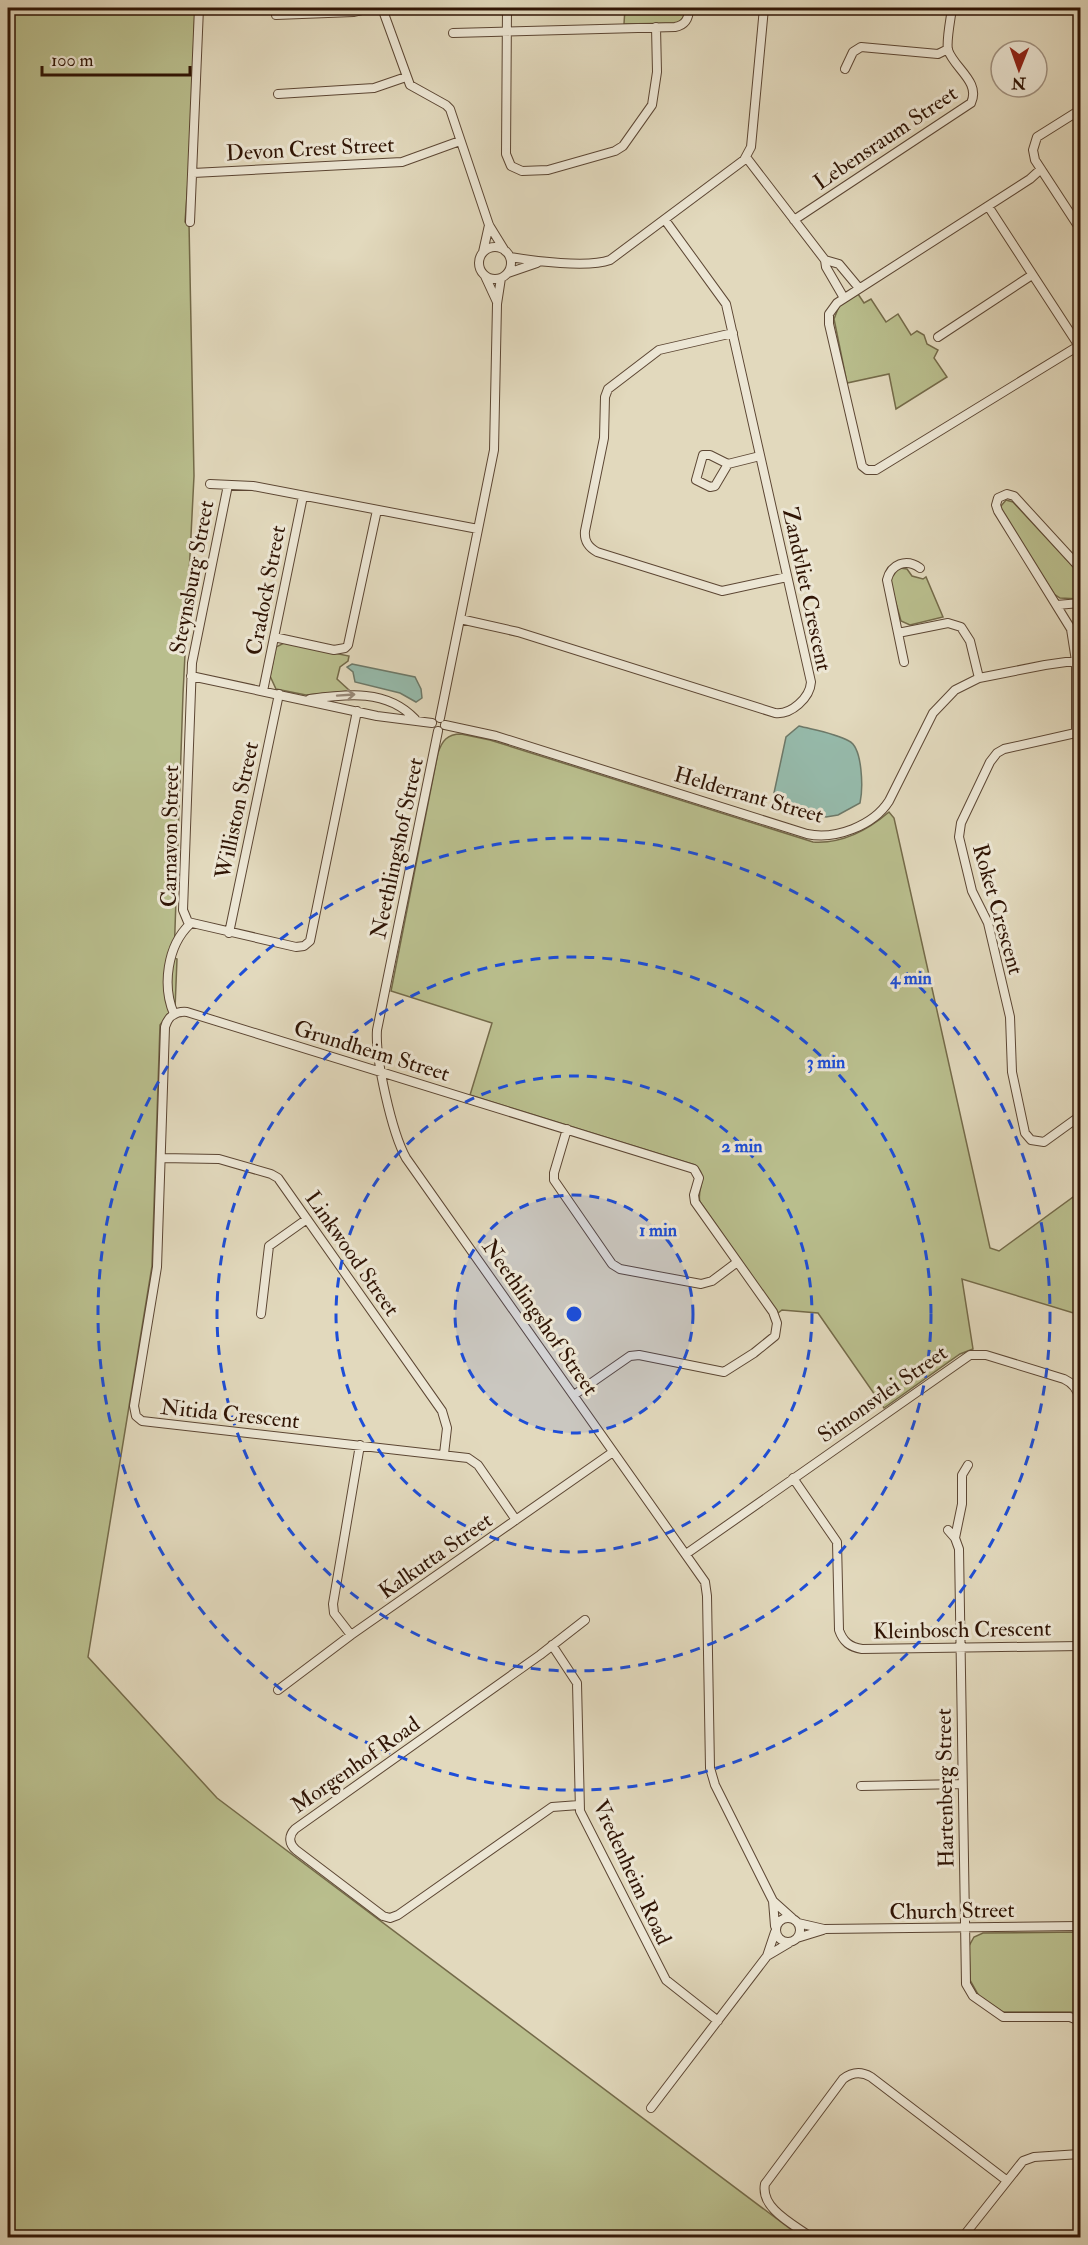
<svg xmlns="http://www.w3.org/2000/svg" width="1088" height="2245" viewBox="0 0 1088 2245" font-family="'IM FELL Double Pica',serif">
	<rect width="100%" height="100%" fill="#e2d9bd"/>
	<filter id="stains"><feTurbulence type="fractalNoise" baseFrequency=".00333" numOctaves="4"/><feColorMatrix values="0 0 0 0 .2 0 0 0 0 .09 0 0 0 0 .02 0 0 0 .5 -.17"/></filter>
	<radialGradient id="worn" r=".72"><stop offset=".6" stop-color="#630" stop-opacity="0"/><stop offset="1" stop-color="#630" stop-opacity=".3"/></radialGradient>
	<path fill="#b9be8d" stroke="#746a49" stroke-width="1.5" d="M8,8H195L190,155L185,222L189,223L194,476L183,694L174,958L177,959L175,1009L167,1015L160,1025L152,1266L88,1657L217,1798L801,2237L8,2238Z
		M625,8H685C685,15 684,18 678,23L624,24Z
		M858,294L864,303L871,299L886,322L898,314L911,335L917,331L924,335L927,344L938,350L934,358L947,377L896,409L889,374L847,383L834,319L839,306Z
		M1006,500L1013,502L1080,574V599L1060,598L1054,594L1002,511L1001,506Z
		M900,568L907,569L912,576L923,579L926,577L943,617L910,625L901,621L890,582L891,574Z
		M284,643L349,656L348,661L340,667L337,679L350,691L306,695L276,689L270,676L276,647Z
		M461,734L490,740L813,842C842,844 868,830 889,812L894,818L990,1248L999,1251L1080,1192V1315L962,1279L973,1349L960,1354L884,1408L818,1313L782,1310L778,1313L700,1202C696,1188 710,1177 695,1165L470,1095L492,1023L391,991L438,753C442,741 447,734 461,734Z
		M1080,1932V2015L1071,2012H1003L979,1996L970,1980L969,1946L974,1937L983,1933Z"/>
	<path fill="#96bbac" stroke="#6d7969" stroke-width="1.5" d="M352,664L415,677L421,689L422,698L416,702L400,693L355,682L353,672L347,667Z
		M799,726C815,730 835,733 849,741C863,748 863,789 860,803L838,815L826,817L779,804L774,793L786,737Z"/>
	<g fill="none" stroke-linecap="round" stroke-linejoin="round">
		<defs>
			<path id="minor" d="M382,8L410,85L446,105L450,109L489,225L505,251
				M507,8L506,154L511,166L522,171L548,170L615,151L623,146L652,105L657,72L656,27
				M276,15L354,12L371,8
				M453,33L675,27C686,25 689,18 689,8
				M845,69L853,52L861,47L938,54L948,49
				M278,94L374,88L406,77
				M1080,110L1037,137L1033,150L1035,160L1080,229
				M746,157L825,260L826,267L844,298
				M1041,169L1030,179L837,303L829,314V324L862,466L867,470H876L1080,345
				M193,173L402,162L460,141
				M988,206L1079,346
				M794,220L971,103C981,82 954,68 948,50C946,41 951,17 952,8
				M190,222L199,8
				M479 263a16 16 0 1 1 32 0a16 16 0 1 1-32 0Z
				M483,252L489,225
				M510,257C533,261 588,268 610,260L744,160L751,147L764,8
				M825,260L839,264L859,288
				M508,273L537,263
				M485,276L497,302
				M733,333L659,350L608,389L605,397L604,438L585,531C584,541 588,547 597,552L722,591L787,577
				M938,337L1032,275
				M728,464L710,455H703L696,480L710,487L715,486L728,464L760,456
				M210,484L253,486L478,529
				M228,485L192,663L183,910L188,922L296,947L304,946L310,941L357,711
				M1057,605L1080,603
				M460,619L518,632L775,713C791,715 810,698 811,682L726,304L665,220
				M898,633L948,623L961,627L970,641L979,678
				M274,637L334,650L345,648L348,645L377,510
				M904,662L887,580C891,564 906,558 920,568
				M191,676L377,716L432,723
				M263,691L303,496
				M310,699C347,694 387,689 415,719
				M440,718L494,450L497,304L501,278
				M445,725L496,736L807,834C835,840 873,826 889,801L933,713L955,690L979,678L1045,665L1080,660
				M438,731L377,1030C375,1058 392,1133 406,1158L705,1582L707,1596L710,1768L715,1785L773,1901L775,1926
				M1076,732V661L1071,629L998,511L996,505L998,498L1007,494L1014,496L1080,568
				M1080,732L1004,749L997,753L990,762L961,823L959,837L972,891L988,923L1010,1017L1012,1072L1025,1133L1031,1140L1044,1142L1080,1116
				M229,933L279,694
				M174,1014C162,986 167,946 190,924
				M567,1129L554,1173V1180L612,1264L620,1269L701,1284L712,1281L736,1263
				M161,1158L219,1159L271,1174L278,1178L442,1411L447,1428L444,1454
				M261,1314L269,1246L307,1219
				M793,1478L837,1542L839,1630C843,1642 850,1647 862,1649L1080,1646
				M516,1520L478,1465L468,1458L142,1421L136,1416L134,1406L157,1267L165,1027C168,1016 176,1011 187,1012L694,1169L699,1178L694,1195L695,1202L773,1312L777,1323L775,1336L754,1353L724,1372L639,1355L630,1356L574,1395
				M948,1530L955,1538L959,1549L966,1984L973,1996L1003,2017H1070L1080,2021
				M955,1538L962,1504V1475L968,1465
				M686,1554L970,1355H986L1064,1379C1086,1389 1080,1414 1080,1434
				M351,1635L334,1613L333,1604L360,1445
				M552,1645L577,1683L580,1811L666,1980L718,2021
				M278,1690L351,1635L613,1452
				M861,1786L962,1784
				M579,1805L552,1807L398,1915L390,1918L383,1916L296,1850C289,1844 288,1836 295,1829L540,1655L585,1620
				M773,1901L792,1918
				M776 1930a12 12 0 1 1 24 0a12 12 0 1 1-24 0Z
				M798,1923L824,1929L1080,1926
				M797,1938L823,1930
				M767,1956L789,1943
				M651,2108L767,1956L775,1932
				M812,2238C795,2225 760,2209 765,2184L843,2079C852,2072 861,2071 871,2077L1006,2180
				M962,2238L1023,2161L1034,2157L1080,2154"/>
		</defs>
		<use href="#minor" stroke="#5c4633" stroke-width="10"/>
		<use href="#minor" stroke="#ece6d4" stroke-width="8"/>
	</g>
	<defs><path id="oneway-shaft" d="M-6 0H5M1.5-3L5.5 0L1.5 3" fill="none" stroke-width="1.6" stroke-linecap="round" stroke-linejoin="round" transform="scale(1.5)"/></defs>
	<use stroke="#978877" href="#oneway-shaft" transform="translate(346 695) rotate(-4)"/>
	<circle cx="574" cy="1314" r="119" fill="#1d4ed8" fill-opacity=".12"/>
	<g fill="none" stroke="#1d4ed8" stroke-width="3" stroke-dasharray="10 8">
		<circle cx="574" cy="1314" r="119"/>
		<circle cx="574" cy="1314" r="238"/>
		<circle cx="574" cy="1314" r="357"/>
		<circle cx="574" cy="1314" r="476"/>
	</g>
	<g text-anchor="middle" stroke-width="6" stroke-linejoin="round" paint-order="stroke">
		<g font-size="22" fill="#301505" stroke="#ece6d4">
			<text transform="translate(885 137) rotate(-34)" y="8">Lebensraum Street</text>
			<text transform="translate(310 148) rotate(-3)" y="8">Devon Crest Street</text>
			<text transform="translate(191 577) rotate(-79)" y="8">Steynsburg Street</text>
			<text transform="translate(808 589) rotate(78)" y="8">Zandvliet Crescent</text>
			<text transform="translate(265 590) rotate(-79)" y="8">Cradock Street</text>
			<text transform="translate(749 794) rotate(16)" y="8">Helderrant Street</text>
			<text transform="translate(236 810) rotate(-78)" y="8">Williston Street</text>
			<text transform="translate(169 836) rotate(-89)" y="8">Carnavon Street</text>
			<text transform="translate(396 848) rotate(-78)" y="8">Neethlingshof Street</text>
			<text transform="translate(999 909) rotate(74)" y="8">Roket Crescent</text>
			<text transform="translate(372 1050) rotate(17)" y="8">Grundheim Street</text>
			<text transform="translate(353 1253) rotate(55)" y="8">Linkwood Street</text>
			<text transform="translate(541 1317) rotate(55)" y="8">Neethlingshof Street</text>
			<text transform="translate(882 1393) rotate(-35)" y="8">Simonsvlei Street</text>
			<text transform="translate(230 1413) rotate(6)" y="8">Nitida Crescent</text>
			<text transform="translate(435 1555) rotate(-35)" y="8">Kalkutta Street</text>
			<text transform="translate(962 1629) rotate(-1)" y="8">Kleinbosch Crescent</text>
			<text transform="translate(355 1764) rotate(-35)" y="8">Morgenhof Road</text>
			<text transform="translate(944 1788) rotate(-91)" y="8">Hartenberg Street</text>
			<text transform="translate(633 1872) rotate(65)" y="8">Vredenheim Road</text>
			<text transform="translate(952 1910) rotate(-1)" y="8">Church Street</text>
		</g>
	</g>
	<circle cx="574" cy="1314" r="9" fill="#1d4ed8" stroke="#ece6d4" stroke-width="3"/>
	<g font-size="18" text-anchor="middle" font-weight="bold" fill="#1d4ed8" stroke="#ece6d4" stroke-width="6" stroke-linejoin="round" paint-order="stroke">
		<text x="911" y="984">4 min</text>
		<text x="826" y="1068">3 min</text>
		<text x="742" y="1152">2 min</text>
		<text x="658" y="1236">1 min</text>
	</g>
	<rect width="1088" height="2245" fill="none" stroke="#e2d9bd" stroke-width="30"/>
	<rect x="9" y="9" width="1070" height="2227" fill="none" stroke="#301505" stroke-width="3"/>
	<rect x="15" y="15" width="1058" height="2215" fill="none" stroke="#301505" stroke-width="1.5"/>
	<g transform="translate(1019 69) rotate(181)"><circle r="28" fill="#ece6d4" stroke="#a19281" stroke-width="1.5"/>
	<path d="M0-4.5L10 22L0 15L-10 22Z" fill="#8f2418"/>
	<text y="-9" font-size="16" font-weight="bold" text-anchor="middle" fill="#301505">N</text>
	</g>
	<path d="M42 66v9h148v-9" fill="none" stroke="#301505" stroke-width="3"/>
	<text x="51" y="66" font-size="18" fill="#301505" stroke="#ece6d4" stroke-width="4.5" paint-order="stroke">100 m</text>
	<rect width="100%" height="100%" filter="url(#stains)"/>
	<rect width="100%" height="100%" fill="url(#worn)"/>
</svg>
